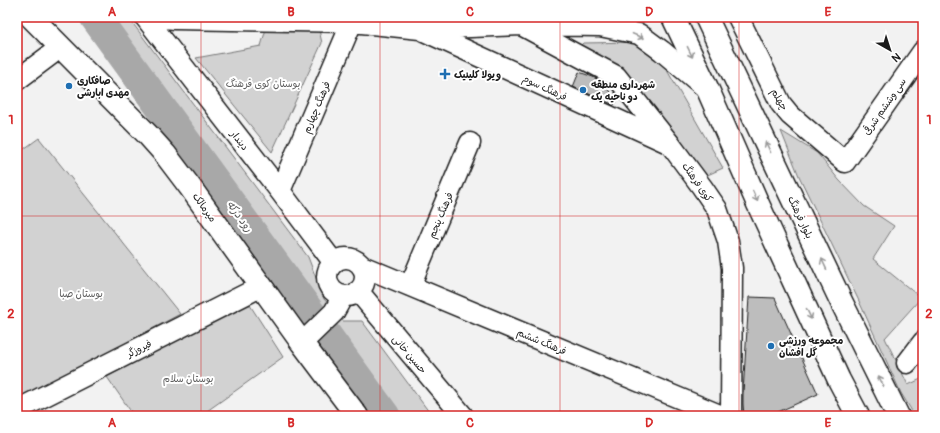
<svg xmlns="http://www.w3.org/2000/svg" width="940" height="433" viewBox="0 0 940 433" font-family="Pangolin,'Playpen Sans Arabic',sans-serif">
	<rect width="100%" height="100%" fill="#f2f2f2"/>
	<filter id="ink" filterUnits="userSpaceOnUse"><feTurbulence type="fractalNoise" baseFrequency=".025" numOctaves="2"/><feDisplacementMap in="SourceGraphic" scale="8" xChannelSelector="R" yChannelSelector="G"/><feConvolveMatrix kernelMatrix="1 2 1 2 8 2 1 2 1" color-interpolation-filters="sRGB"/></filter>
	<g filter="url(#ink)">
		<path fill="#d2d2d2" stroke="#777" d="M104,17H128L308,257L324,299L343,321H362L432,416H402L344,337L152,84Z
			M266,29L319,30L322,43L272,152L196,58L261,46Z
			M641,42L660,58L723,168L701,178L579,47L583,43Z
			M781,131L817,153L839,180L864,206L894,226L873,259L921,298L885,338L908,385L921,379L923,380V416H915L901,393L858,299L799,176Z
			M39,138L180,314L17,401V154Z
			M248,302L283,357L200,416H134L107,377Z"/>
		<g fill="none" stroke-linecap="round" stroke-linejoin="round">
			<path stroke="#a8a8a8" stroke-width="31" d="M95,17L385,416"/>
		</g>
		<path fill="#bdbdbd" stroke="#1c1c1c" d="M579,72L593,77L602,82L617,101L614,105L573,87Z
			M749,297L775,298L818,394L769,416H744L743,404V393Z"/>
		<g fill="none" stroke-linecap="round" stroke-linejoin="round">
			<defs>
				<path id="minor" d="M145,17L280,191L334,263
					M154,17L175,19L352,22L420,29L522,25L600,26L639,34L662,51L708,90
					M738,17L781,104L790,115L845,162L923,51
					M525,27L616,76L670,144L702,187L717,209L728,241L732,268L731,416
					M424,31L668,143
					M17,80L61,47
					M280,191L352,22
					M327 277a19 19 0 1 1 38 0a19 19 0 1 1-38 0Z
					M362,266L722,416
					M410,286L470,143
					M358,291L463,416
					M302,343L334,312L343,296
					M907,363L923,342
					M17,410L262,286"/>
				<path id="tertiary" d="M31,17L148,135L165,154L190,187L302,343L357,416"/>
				<path id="secondary" d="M673,17L708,90L758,204L839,380L858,416
					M706,17L841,301L898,416"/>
			</defs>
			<use href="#minor" stroke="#1c1c1c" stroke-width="23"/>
			<use href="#tertiary" stroke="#1c1c1c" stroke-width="25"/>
			<use href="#secondary" stroke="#1c1c1c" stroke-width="25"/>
			<use href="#minor" stroke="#fff" stroke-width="20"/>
			<use href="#tertiary" stroke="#fff" stroke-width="22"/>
			<use href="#secondary" stroke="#fff" stroke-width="22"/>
		</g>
		<defs><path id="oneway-shaft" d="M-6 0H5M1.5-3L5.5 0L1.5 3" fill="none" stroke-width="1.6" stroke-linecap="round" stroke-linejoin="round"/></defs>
		<g stroke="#999">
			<use href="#oneway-shaft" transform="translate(638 36) rotate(23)"/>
			<use href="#oneway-shaft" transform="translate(690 52) rotate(64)"/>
			<use href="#oneway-shaft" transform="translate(768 147) rotate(-115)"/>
			<use href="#oneway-shaft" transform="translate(755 196) rotate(66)"/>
			<use href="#oneway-shaft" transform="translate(824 264) rotate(-115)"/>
			<use href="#oneway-shaft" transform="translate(809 314) rotate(65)"/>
			<use href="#oneway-shaft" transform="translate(881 381) rotate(-116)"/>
		</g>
	</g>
	<path fill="none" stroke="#d62828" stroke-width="1" stroke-opacity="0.55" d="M201,17V416M380,17V416M560,17V416M739,17V416M17,216H923"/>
	<g fill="#1f6fb2" stroke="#fff" stroke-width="1.5">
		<path d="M443 68h4v4h4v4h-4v4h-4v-4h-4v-4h4z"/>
		<circle cx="69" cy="86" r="4"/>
		<circle cx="583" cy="90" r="4"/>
		<circle cx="771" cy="346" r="4"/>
	</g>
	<g text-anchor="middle" stroke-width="4" stroke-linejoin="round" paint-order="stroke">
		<g font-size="10" font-weight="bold" fill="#1c1c1c" stroke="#fff" text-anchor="start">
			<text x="454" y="78">ویولا کلینیک</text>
			<text x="77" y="84">صافکاری<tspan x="77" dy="12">مهدی ابارشی</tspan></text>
			<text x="591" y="88">شهرداری منطقه<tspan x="591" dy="12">دو ناحیه یک</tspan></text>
			<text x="779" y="344">مجموعه ورزشی<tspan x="779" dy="12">گل افشان</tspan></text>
		</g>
		<g font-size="10" fill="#5c5c5c" stroke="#fff">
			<text x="263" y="87">بوستان کوی فرهنگ</text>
			<text x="81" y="297">بوستان صبا</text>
			<text x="188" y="382">بوستان سلام</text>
		</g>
		<g font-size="10" fill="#1c1c1c" stroke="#fff">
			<text transform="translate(545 87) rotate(25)" y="4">فرهنگ سوم</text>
			<text transform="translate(780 99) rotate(60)" y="4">چهلم</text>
			<text transform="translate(884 106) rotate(-55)" y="4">سی وششم شرقی</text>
			<text transform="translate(316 107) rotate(-67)" y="4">فرهنگ چهارم</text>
			<text transform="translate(240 140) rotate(52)" y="4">دیندار</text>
			<text transform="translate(698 182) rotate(55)" y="4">کوی فرهنگ</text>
			<text transform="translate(205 207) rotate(54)" y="4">میرمالک</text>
			<text transform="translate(440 215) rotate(-67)" y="4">فرهنگ پنجم</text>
			<text transform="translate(801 217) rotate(65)" y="4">بلوار فرهنگ</text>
			<text transform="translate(542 341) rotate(23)" y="4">فرهنگ ششم</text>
			<text transform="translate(139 348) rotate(-27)" y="4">فیروزگر</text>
			<text transform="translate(410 354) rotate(50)" y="4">حسین خانی</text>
		</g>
		<g font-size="11" font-style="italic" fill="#5b5b5b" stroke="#fff">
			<text transform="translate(240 216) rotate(54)" y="4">رود درکه</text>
		</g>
	</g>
	<rect width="940" height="433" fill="none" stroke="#fff" stroke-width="44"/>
	<g transform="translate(890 50) rotate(141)" stroke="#ffffff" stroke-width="3" paint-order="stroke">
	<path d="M0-3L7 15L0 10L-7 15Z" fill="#1c1c1c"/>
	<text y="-6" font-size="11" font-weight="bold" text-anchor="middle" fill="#1c1c1c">N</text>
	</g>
	<rect x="22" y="22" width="896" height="389" fill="none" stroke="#d62828" stroke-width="1.5"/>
	<g font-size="13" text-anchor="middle" font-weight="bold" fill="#d62828">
		<text x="112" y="16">A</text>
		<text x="291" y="16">B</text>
		<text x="470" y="16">C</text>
		<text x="649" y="16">D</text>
		<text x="828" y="16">E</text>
		<text x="11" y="124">1</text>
		<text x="929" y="124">1</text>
		<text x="11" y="318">2</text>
		<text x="929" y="318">2</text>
		<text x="112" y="427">A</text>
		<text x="291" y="427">B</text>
		<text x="470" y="427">C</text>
		<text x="649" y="427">D</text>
		<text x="828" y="427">E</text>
	</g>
</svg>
